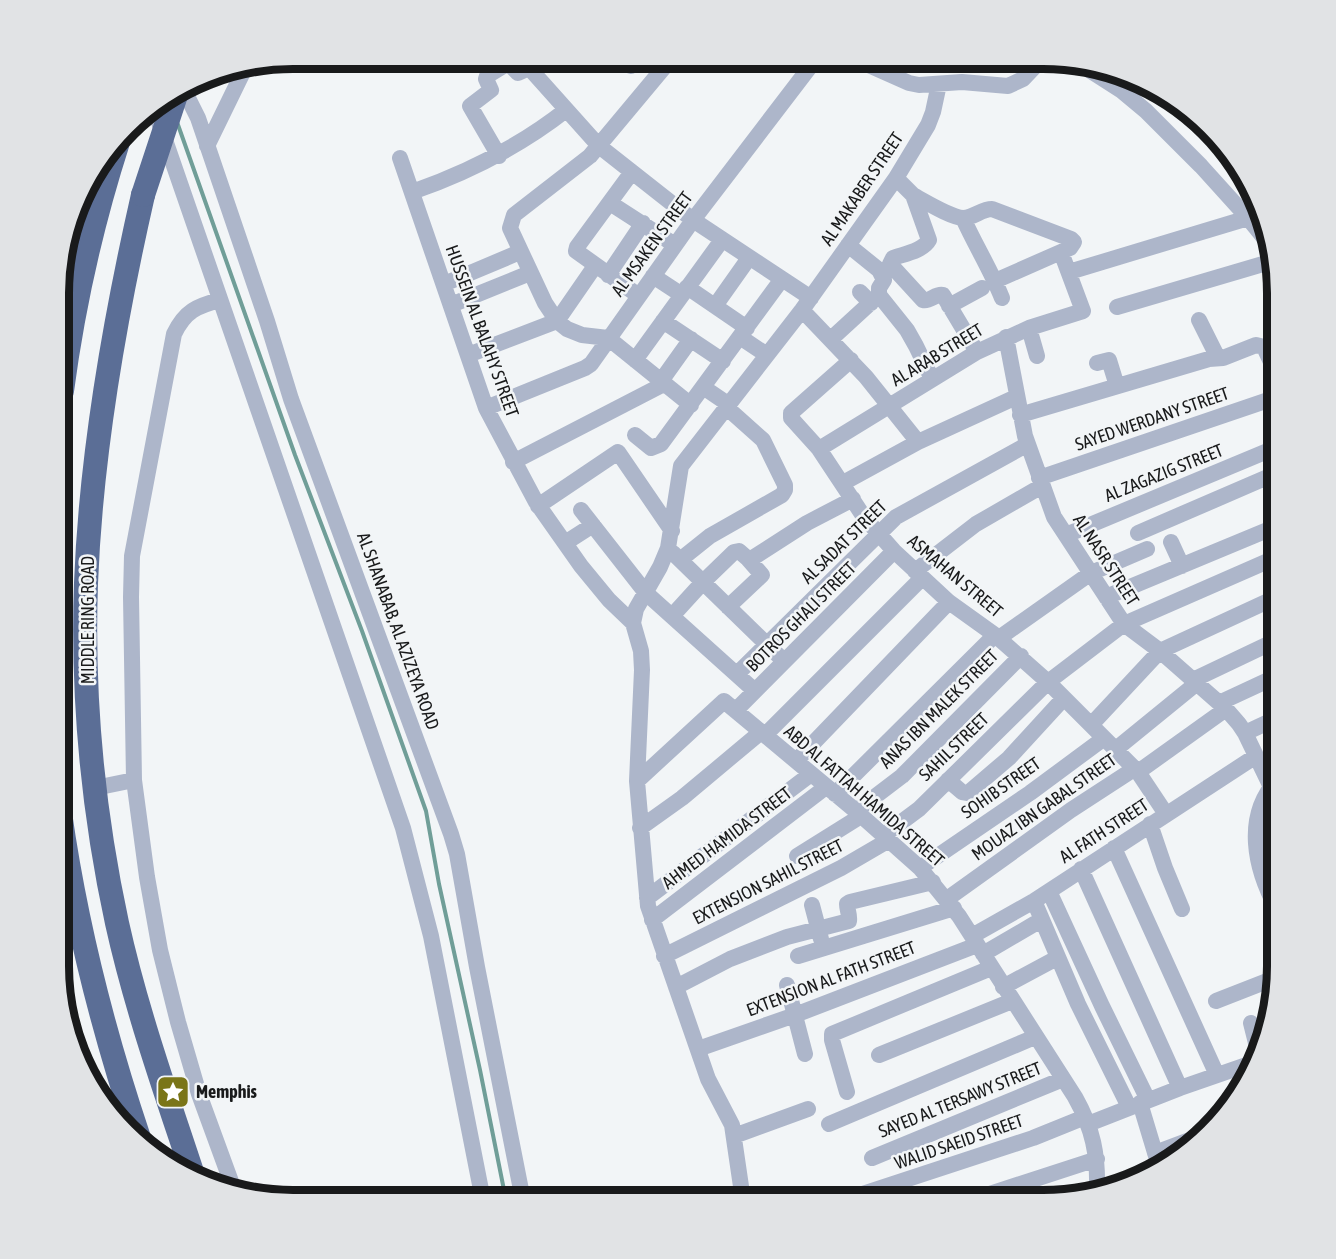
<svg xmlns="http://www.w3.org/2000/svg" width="1336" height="1259" viewBox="0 0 1336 1259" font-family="'Asap Condensed',sans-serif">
	<rect width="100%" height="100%" fill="#f2f5f7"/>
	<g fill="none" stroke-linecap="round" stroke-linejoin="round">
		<path stroke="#709e98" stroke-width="4" d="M177,122L295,455L362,631L426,811L439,884L480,1070L506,1200
			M1217,137L1223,145"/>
		<path stroke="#adb6ca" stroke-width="16" d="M504,59L518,73L527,69L531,70L599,146L693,220L811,298
			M671,59L590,156L514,215L510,228L545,303L557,321L567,329L582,335L608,338L691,405
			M855,59L909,83L919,85L962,82L1008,86L1023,79L1042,59
			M631,66L639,59
			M1083,66L1122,91L1146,111L1201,166L1248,218L1269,244
			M184,90L198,118L267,321L291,399L451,834L457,854L477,967L523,1200
			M154,108L403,828L431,936L483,1200
			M207,146L246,66
			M499,156L470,106L491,90L486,79L487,76L508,63
			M400,158L486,408L536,502L581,566L609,600L633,623
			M632,172L577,247L576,251L639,296
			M896,178L913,195L929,240C923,251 904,254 893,258L890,264L923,300C930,302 936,293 943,295L977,352
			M412,192C469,172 519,147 566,110
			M913,195C926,202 950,217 963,218C974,218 981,209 992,209L1071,239L1074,242L1070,248L995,281
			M610,203L675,245
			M963,218C975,245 991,270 1002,298
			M848,245L879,270L884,280L879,288V295L907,330L916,346L932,379
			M1069,272L1248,218
			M608,275L643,223
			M653,276L682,295
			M444,284L520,252
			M687,287L747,328
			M860,292L871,303
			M220,300C197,306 185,311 174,334L132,556L131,597L134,780L147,877L160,950L178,1022L199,1094L233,1187
			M451,305L530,273
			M715,306L749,258
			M949,306L982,288
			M1117,307L1273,261
			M802,310L866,377L918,442
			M1199,320L1218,358
			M663,321L723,361
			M1029,328L1037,356
			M740,337L767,355
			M1006,337L1025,436L1054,517L1124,624L1160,651L1226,709L1239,724L1245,733L1271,787
			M831,339L879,295
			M468,355L557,321L595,266
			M635,360L722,240
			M851,360L791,413V418L819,449L864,517L894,551L949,602L995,635L1048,682L1138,772L1166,814
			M1097,363L1109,360L1117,386
			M661,381L691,339
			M703,387L728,404
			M486,408L585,368L591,364L693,220L816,59
			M1020,415L1209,359L1223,358L1256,345L1264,347L1271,362L1277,366
			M635,435L651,448L661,444L782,279
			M819,449L977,352L1029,328L1083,311L1061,252
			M513,462L664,384
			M1268,477L1277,500
			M1039,478L1277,397
			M843,483L918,442L1016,397
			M538,506L618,452L672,531
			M581,510L646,593L755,691
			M1138,533L1277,473
			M1066,535L1277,447
			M1171,542L1182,566
			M565,543L593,525
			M673,553L784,661
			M680,560L710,536L782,495L785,490V485L763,440L726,407
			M915,571L976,524L1042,486
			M1106,597L1277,526
			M728,607L762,575L748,559
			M672,616L703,582L734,552L739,551L747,558L751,559L807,523L853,499
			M999,638L1091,573L1147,549
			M737,674L896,517L1028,444
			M1193,680L1277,640
			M1219,703L1277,676
			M736,710L894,551
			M1091,725L1160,651L1277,597
			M1245,733L1277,718
			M765,735L922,578
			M1116,749L1197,683
			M796,761L949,602
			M1138,772L1226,709
			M948,780L962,792L968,793L1009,758L1064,698
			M1277,780C1243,817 1255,869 1277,909
			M637,781L724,701L856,811L920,868L959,916L1075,1097C1093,1129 1098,1154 1097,1191
			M95,788L134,780
			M835,794L995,635
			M856,811L902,776L1021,656
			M1150,824L1165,868L1182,909
			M640,828L682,798L761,732
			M884,835L919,809L1048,682L1124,624L1277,557
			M1114,848L1217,1075
			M797,856L861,816
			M920,868L1030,793L1103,739
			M1081,869L1180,1088
			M1049,891L1102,1006L1148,1100
			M647,898L811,774
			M947,899L1071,810L1134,769
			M1034,901L1078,1004L1129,1107
			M812,905L821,939
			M652,920L826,787
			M972,936L1034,901L1256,756
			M983,954L1041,920
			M664,956L841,868L889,840
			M798,956L954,908
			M787,985L805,1054
			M676,987L730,959L787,937L845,922L849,921C850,915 847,910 847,904L850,902L933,882
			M1003,987L1057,958
			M1216,1001L1275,978
			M1251,1023L1258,1051
			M698,1049L795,1015L977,945
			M879,1055L1012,1001
			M847,1092L832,1040V1034L991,968
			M1140,1103L1159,1166
			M829,1124L1035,1037
			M1088,1124L1180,1088L1255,1062
			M734,1136L808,1109
			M1155,1153L1203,1135
			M872,1158L1063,1079
			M743,1200L732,1125L708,1079L648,906L637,781L642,670L641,651L633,623L636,609L660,567L668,548L681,466L802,310L896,178L928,125L933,112L939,84
			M844,1200L1033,1138L1085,1117
			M971,1200L1097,1159"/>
		<path stroke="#5b6e96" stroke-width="24" d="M143,195C114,322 91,453 86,583C82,696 93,812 117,923C136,1009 166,1093 194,1178
			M62,391C73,307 92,223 118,142
			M60,813C76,926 103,1031 139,1138"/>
		<path stroke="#5b6e96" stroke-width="24" d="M143,195L176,95"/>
	</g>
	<defs>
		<symbol id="sight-square" viewBox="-11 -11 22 22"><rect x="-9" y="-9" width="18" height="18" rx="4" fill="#7a7518" stroke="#f2f5f7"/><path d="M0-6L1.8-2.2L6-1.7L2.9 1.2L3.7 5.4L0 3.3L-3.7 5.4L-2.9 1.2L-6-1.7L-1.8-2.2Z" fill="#fff"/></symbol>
	</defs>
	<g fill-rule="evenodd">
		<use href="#sight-square" x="154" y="1073" width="38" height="38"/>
	</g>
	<g text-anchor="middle" stroke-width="5" stroke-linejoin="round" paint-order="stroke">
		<g font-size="18" fill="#191a1b" stroke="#f2f5f7">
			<text transform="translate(862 189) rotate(-56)" y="6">AL MAKABER STREET</text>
			<text transform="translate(652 244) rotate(-54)" y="6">AL MSAKEN STREET</text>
			<text transform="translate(482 331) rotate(70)" y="6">HUSSEIN AL BALAHY STREET</text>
			<text transform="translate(937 355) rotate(-31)" y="6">AL ARAB STREET</text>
			<text transform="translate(1152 419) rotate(-19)" y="6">SAYED WERDANY STREET</text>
			<text transform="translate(1164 473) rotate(-22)" y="6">AL ZAGAZIG STREET</text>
			<text transform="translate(844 542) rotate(-44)" y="6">AL SADAT STREET</text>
			<text transform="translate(1106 560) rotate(57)" y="6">AL NASR STREET</text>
			<text transform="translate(955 576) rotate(40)" y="6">ASMAHAN STREET</text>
			<text transform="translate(801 617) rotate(-45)" y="6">BOTROS GHALI STREET</text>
			<text transform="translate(88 620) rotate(-90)" y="6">MIDDLE RING ROAD</text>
			<text transform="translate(398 631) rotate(70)" y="6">AL SHANABAB, AL AZIZEYA ROAD</text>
			<text transform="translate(939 709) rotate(-45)" y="6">ANAS IBN MALEK STREET</text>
			<text transform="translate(954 747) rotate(-44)" y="6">SAHIL STREET</text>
			<text transform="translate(1001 788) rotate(-35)" y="6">SOHIB STREET</text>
			<text transform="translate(864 796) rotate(41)" y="6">ABD AL FATTAH HAMIDA STREET</text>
			<text transform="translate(1044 807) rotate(-35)" y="6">MOUAZ IBN GABAL STREET</text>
			<text transform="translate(1104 831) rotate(-33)" y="6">AL FATH STREET</text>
			<text transform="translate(727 838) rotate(-37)" y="6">AHMED HAMIDA STREET</text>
			<text transform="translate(768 882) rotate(-27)" y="6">EXTENSION SAHIL STREET</text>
			<text transform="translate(831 979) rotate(-21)" y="6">EXTENSION AL FATH STREET</text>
			<text transform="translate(960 1100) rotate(-22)" y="6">SAYED AL TERSAWY STREET</text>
			<text transform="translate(959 1142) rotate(-19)" y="6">WALID SAEID STREET</text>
		</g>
		<g font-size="18" font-weight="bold" fill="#191a1b" stroke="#f2f5f7" text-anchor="start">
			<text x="196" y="1098">Memphis</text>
		</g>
	</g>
	<path d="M0 0H1336V1259H0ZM293 69H1043A224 224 0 0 1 1267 293V966A224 224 0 0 1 1043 1190H293A224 224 0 0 1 69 966V293A224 224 0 0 1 293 69Z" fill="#e1e3e5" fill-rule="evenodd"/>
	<path fill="none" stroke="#191a1b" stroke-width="8" d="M293 69H1043A224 224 0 0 1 1267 293V966A224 224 0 0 1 1043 1190H293A224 224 0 0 1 69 966V293A224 224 0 0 1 293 69Z"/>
</svg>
